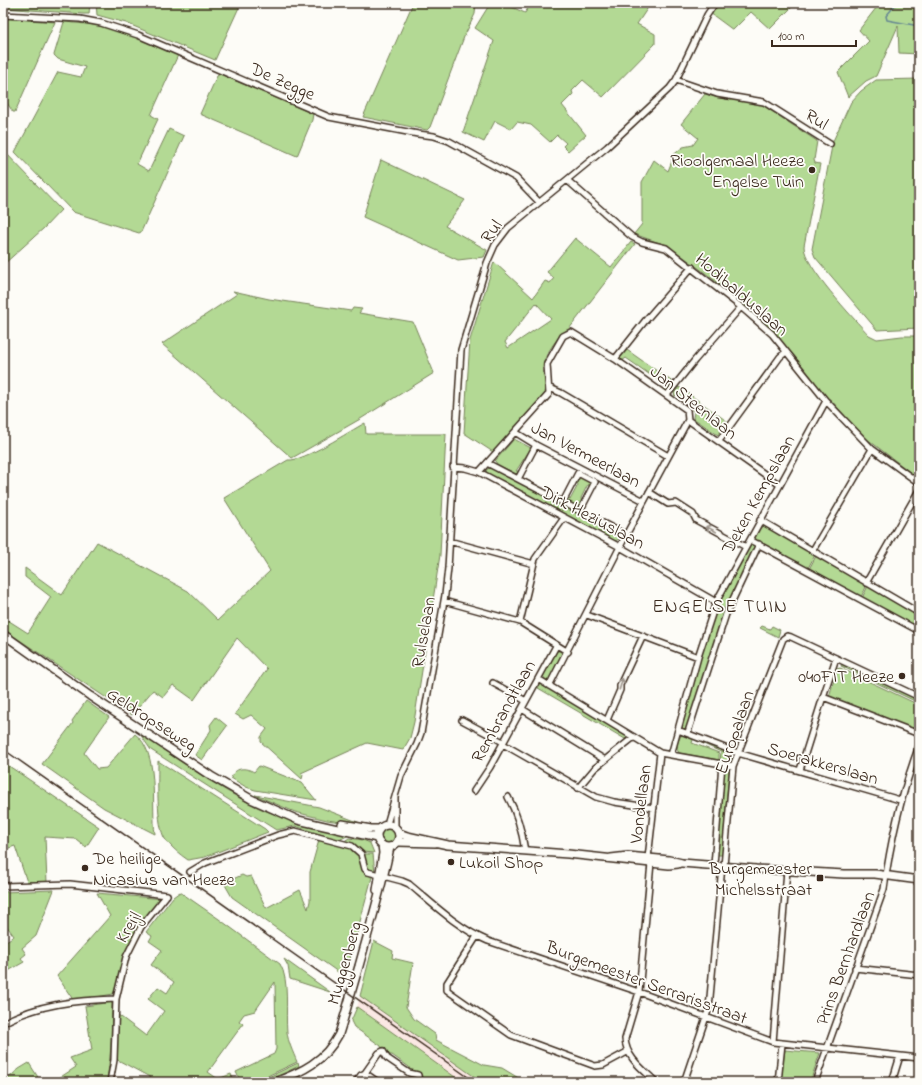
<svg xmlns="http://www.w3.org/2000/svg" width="922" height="1085" viewBox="0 0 922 1085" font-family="'Indie Flower',sans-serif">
	<rect width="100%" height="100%" fill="#fdfcf7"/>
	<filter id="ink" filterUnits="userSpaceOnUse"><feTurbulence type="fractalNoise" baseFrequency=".025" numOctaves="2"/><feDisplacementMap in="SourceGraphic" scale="8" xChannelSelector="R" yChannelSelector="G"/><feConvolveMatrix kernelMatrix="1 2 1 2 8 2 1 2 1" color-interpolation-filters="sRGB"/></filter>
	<g filter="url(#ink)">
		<path fill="#fbe8e4" d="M360,996L375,1007L482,1082H462L357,1007Z"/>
		<path fill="#b3d994" stroke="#778259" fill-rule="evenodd" d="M3,3H90L89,14H84L3,8Z
			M96,3H241L215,60L126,23L97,15Z
			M413,3H476L475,14L464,37L430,127L427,130L363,117Z
			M492,3H503L525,13L531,3H651L637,24L655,34V44L603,97L583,80L572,91L573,94L562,105L586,135L568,151L563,146L566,143L557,135L550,142L531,125L517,122L511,129L495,121L484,142L463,132L494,41L475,28L488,7Z
			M716,3H796L770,29L751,12L733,30L710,13Z
			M880,3H919V54L899,53L898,26L876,76L866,81L848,97L838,72L869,41L859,30Z
			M3,18L55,22L15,112H13L3,97Z
			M64,22L108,26L178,55L151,115L158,119L137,164L149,171L169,129L184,136L141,232L139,233L73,212L15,152L58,72L81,77L85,67L58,59L54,55Z
			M220,74L313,114L312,120L297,156L200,114L217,76Z
			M919,79V328L877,330L815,257L812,249L833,141L851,102L861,91L876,80Z
			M705,94L718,98L759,103L817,141L814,160L815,163L820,164L804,246C803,265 854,319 869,335L877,339L902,336H919V479L862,435L830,399L826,398C788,340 731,290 675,251L665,245L634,234L642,224V182L654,160L668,171L672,161L671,157L683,147L693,145L698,138L681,124Z
			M3,150L61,210L44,228L3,265Z
			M381,160L465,200L445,226L487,250L484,257L458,260L363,217Z
			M575,238L611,267L631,242L635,244L569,329C561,331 543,357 543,366C542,375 548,385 545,394L493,452L464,433L470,340L494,262L533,298L545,281L550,283L554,278L547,272ZM536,303L551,319L508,348L505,342Z
			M233,291L269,299L351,311L353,308L362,309L359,313L413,322L434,373L362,418L292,458L162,344L237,294Z
			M627,350L674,383L669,389L663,390L666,386L626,358L622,361L620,358Z
			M679,387L728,422L718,435L693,418L694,412L689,407L691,404L678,394L675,396L674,393Z
			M365,423L366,434H446L440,555L414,722L410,738L403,750L367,743L301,773L303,775L302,779L261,742V737L267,729L251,715L243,719L235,714L267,669L237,638L194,700L173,685L163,697L153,690L132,715L3,629V617L28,633L51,597L25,577V568L62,595L97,542L188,591L218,620L270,571L224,498L288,460C303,462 350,431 365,423Z
			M514,439L531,448L516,471H519L516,474L497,464L495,461Z
			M491,467L620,534V539L614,541L487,474L486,470Z
			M581,477L590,481L591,484L590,488L588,484L581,498L582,504L576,507L568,503L566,499L568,497L570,500L578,485L576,479Z
			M764,526L815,555L808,568L756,540L755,536L759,528Z
			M751,543L755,544V546L726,609L687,728L683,729L682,727L701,657L716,608Z
			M816,556L867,585L861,597L809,569Z
			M868,586L919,616V629L862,598Z
			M762,626L770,629L772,626L780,630L778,637L760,628Z
			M556,651H561L563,655L550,680H546L542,675Z
			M842,664L919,700V703L841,666Z
			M840,668L919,705V727L917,731L829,697L837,669Z
			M540,684L626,735L627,737L625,739L538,688Z
			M86,701L109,717L84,753L97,769L106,768L135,734C160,752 151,806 155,834L104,808L42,764L73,723L72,721Z
			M216,717L227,726L202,760L195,755L211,730L210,725Z
			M140,734C178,759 214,786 255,806C284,820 318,827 349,835L339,840L295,826L276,830L151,750Z
			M683,734L694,737L692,743L719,753V760L679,753C675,748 678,738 683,734Z
			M695,738L733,753V759L729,762L720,761L721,752L695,740Z
			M158,761L265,829L268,832L205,857L188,860C179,854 171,847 165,839C156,825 158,779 158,761Z
			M3,762L99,827L86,847L76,839L45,837L47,882H27L15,846L3,850Z
			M259,766L302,783L316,800L255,790L246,787L231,778C235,767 245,767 254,772Z
			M726,767L729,770L722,855H717L724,768Z
			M255,795L319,807L368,826L327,820L295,812Z
			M380 835a8 8 0 1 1 16 0a8 8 0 1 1-16 0Z
			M349,838L363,840L370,843L374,853L362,852L343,842Z
			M319,840C329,842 345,843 353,850C363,857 357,871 372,877L345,977L232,897L224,883L242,875L246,877L251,876L266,908L300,890L308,909L310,901V872Z
			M365,854H373L375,873C368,871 362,861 365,854Z
			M54,890L36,936L22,948L26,954L21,958L24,962L3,974V943L14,936L3,921V892Z
			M180,892L219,919L280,964C290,980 285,1013 287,1032C288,1042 293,1052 297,1062L259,1080L252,1082H241L236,1072L274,1054L276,1049L275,982L255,1011L244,1014L239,1021L243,1024L208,1072L218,1079L231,1074L234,1082H159L116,1059L117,1014L146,1036L164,1011L148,999L158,987L167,993L174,982L151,965L162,950L149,941L152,936L146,932L173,897Z
			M97,893L163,899L133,940L113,994L74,1001L57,976L110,916Z
			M374,941L393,951L392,958L413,963L406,1007L414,1019L435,1034L436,1040L484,1065L502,1068L525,1082H482L360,996Z
			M284,959L330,992L290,979L288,966Z
			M112,1002L111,1047L107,1082H53L76,1067L70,1058L92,1050L85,1006Z
			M357,1007L462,1082H424L421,1080L420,1074L416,1071L410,1072L409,1067L392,1055H390L391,1058L388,1053L382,1050L381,1046L354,1027L351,1021Z
			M785,1050L820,1053L810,1082H780Z
			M29,1063L41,1082H3V1076L6,1080L19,1069Z
			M298,1063L299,1066L265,1082H258Z"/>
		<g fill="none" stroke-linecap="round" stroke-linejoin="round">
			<path stroke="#658693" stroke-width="1.5" d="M897,3L886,16L887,20L919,26"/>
			<defs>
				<path id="minor" d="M3,15L80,19L101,23L138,35L329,117L418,134L434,136L449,141L516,178L539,202
					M676,80L717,94L764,102L830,144
					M567,180L632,237L642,242L666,248L741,307L772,334L826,401L872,449L919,483
					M615,359L645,321L692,267
					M550,388L561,393L668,456
					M667,395L695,360L741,307
					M515,432L536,445L644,501
					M719,441L780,357L786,352
					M487,463L626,535
					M453,467L465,468L479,472L620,547L716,602
					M479,472L549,394L547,364L563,336L571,332L615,359L687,410L688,420L780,485
					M518,479L536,445
					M649,492L668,504L676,503L693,514L696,520L746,547
					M563,502L578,473L595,482L580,511
					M760,520L919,613
					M750,540L919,631
					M449,541L534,564
					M813,550L872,449
					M866,583L919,490
					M444,601L520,622L568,652
					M587,615L698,657
					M520,622L535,559L564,518
					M836,658L823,697L919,734
					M538,679L660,753L733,766
					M493,683L526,701
					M549,686L626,535L688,420
					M522,709L605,760
					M462,720L503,742
					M607,720L620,690V685L643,636
					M678,730L738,753L900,800
					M688,732L726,614L759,544
					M503,744L596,797L614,802L654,808
					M671,755L698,657L716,602L826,401
					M800,770L823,697
					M578,788L595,768L634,737
					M474,791L490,767L556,646
					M508,797C518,815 522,831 525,851
					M387,824L401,776L417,744L421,733L445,595L448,568L461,350L487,263L495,245L508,228L607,147L670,88L676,80L707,15L715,3
					M395,826V797
					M714,865L722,764
					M724,866L733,766L783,639L787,636L791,637L919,697
					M190,872L205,863L278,835L295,831L352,846L361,854L365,869L368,872L402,881L409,884C434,905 458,928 488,941L639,992L773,1042L919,1058
					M3,886L70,884L167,895
					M477,936L447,983V990L451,993L511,1035L595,1066L603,1065L627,1052
					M855,968L919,975
					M3,1023C38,1004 77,1000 116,999
					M773,1042L787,870
					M365,1073L379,1053L383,1051L387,1058L409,1073L418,1075L419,1082
					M110,1082L114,1060L116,999L126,957L141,927L167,895
					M356,1082L361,1075L365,1073L378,1082
					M656,1082C644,1070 626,1058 625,1039L639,992L651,863L648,858L660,753
					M684,1082L709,1008L722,866
					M778,1082L782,1044
					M815,1082L884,889C891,838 901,794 919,746
					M892,1082L900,1056"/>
				<path id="tertiary" d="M399,833L407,836L448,845L568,854L669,865L678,864
					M398,842L435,843
					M611,858L628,856L669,860L682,863L756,869L844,874H875L919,880"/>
				<path id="secondary" d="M3,634L90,696L211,776L251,799L298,820L377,838
					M342,824L371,829H379
					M377 836a11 11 0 1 1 22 0a11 11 0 1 1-22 0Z
					M377,890L383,853L382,845
					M275,1082C302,1072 325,1061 339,1034C346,1012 352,989 359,966C370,926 382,887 390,847"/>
			</defs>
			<use href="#minor" stroke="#3b2a1e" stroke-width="8"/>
			<use href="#tertiary" stroke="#3b2a1e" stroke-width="10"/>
			<use href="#secondary" stroke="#3b2a1e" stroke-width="10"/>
			<use href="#minor" stroke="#fdfcf7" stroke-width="5"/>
			<use href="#tertiary" stroke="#fdfcf7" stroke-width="7"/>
			<use href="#secondary" stroke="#fdfcf7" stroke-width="7"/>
			<path stroke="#3b2a1e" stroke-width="1.5" d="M3,749L475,1082"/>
		</g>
		<defs><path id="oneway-shaft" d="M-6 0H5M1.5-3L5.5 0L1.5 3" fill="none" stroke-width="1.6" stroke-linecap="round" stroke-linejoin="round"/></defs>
		<g stroke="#9c938a">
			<use href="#oneway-shaft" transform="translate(711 529) rotate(-152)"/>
			<use href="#oneway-shaft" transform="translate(621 684) rotate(-74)"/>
		</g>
	</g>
	<g fill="#3b2a1e" stroke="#fdfcf7" stroke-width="1.5">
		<circle cx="812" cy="170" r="4"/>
		<circle cx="902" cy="676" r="4"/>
		<circle cx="451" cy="862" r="4"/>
		<circle cx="85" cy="868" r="4"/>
		<rect x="816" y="874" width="8" height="8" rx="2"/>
	</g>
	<g text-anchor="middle" stroke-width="3.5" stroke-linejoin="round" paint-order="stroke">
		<g font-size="18" fill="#3b2a1e" stroke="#fdfcf7">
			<text transform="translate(283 81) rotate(24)" y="6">De Zegge</text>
			<text transform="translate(817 119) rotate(33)" y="6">Rul</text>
			<text transform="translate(491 231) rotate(-54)" y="6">Rul</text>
			<text transform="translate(742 294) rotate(41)" y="6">Hodibalduslaan</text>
			<text transform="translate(694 402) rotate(39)" y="6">Jan Steenlaan</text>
			<text transform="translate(586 454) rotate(28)" y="6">Jan Vermeerlaan</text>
			<text transform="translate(758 494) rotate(-61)" y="6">Deken Kempslaan</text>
			<text transform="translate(593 517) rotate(28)" y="6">Dirk Heziuslaan</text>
			<text transform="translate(423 632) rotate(-80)" y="6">Rulselaan</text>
			<text transform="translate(503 711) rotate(-61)" y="6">Rembrandtlaan</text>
			<text transform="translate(152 719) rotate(33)" y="6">Geldropseweg</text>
			<text transform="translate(734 732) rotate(-71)" y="6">Europalaan</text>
			<text transform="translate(823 763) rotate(16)" y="6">Soerakkerslaan</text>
			<text transform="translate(640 804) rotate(-83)" y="6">Vondellaan</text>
			<text transform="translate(128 927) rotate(-59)" y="6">Kreijl</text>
			<text transform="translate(845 958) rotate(-70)" y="6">Prins Bernhardlaan</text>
			<text transform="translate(344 963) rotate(-74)" y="6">Muggenberg</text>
			<text transform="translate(647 982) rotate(20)" y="6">Burgemeester Serrarisstraat</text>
		</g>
		<g font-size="18" fill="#3b2a1e" stroke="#fdfcf7" text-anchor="end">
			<text x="804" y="166">Rioolgemaal Heeze<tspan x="804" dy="21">Engelse Tuin</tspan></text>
			<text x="894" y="682">040FIT Heeze</text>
			<text x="93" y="864" text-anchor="start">De heilige<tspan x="93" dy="21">Nicasius van Heeze</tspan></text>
			<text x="459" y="868" text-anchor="start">Lukoil Shop</text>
			<text x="812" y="874">Burgemeester<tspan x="812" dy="21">Michelsstraat</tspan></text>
		</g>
		<g font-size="19" letter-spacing="1" fill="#3b2a1e" stroke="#fdfcf7">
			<text x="720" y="612">ENGELSE TUIN</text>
		</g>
	</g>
	<rect width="922" height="1085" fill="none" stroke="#fdfcf7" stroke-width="16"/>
	<rect x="8" y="8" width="906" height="1069" fill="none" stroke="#3b2a1e" stroke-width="1.5" filter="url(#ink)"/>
	<path d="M772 40v6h84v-6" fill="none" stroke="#3b2a1e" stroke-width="2"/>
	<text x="778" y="40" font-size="12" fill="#3b2a1e" stroke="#fdfcf7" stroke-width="3" paint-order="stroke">100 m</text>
</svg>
